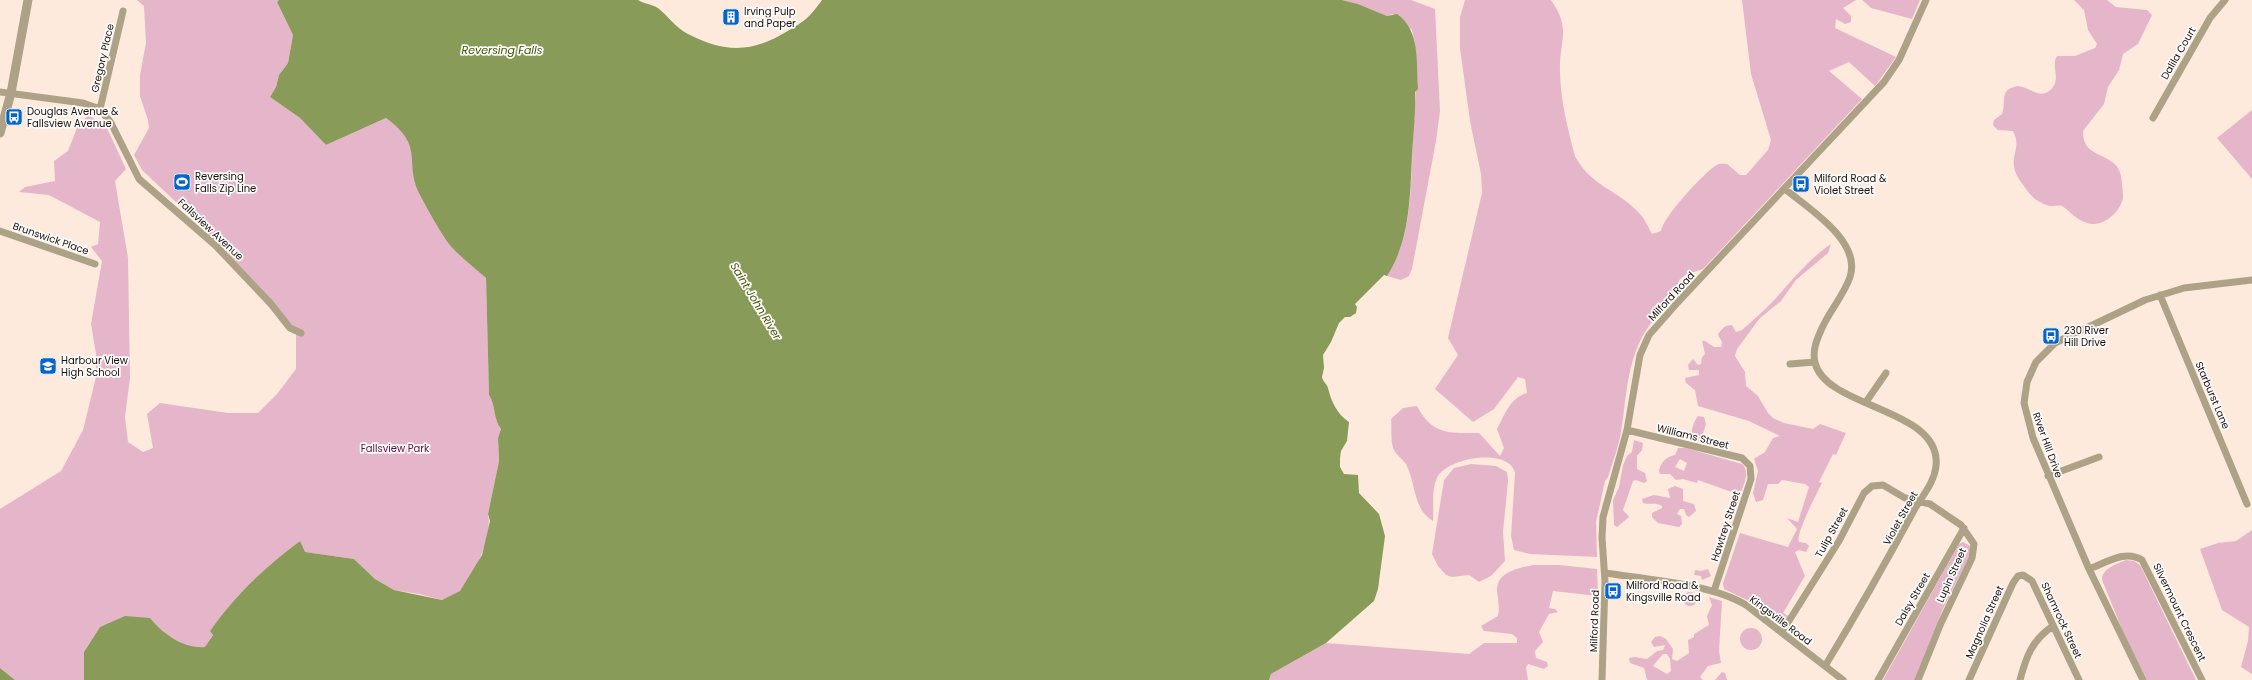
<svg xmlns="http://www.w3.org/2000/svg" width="2252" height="680" viewBox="0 0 2252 680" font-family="Poppins,sans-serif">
	<rect width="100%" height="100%" fill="#fdeadd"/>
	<path fill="#e5b6c9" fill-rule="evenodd" d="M137,0H279L277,2L293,35L288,63L279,75L276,87L270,97L300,118L326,145L386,118L403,131L411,146L415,182L447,241L486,278L489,395C496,406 493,419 501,429L498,438L499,461L488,514C493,533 474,580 459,592C454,595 447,598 442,600L419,594L394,590L375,579L354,559L304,552L300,541C265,567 235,595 210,631L213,634L205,648C183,649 163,634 150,618L100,627L84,652V680H15L0,668V509L61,471L83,430L96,377V354L91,324L102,261L91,247L98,244L100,222L49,195L19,192L25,187L55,181L54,161L68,151L77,128L88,115L106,126L126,169L115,181L128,258L130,378L125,417L128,442L143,452L153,448L147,414L160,403L228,413H258L277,394L296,369V329L196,221L142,170L134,155L149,128L148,120L140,96V75L146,43L144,6Z
		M1342,0H1411L1435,9L1440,111L1436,141L1412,269L1409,276L1401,280L1387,276C1413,236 1411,183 1413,137C1415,105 1418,71 1414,39L1412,30L1393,14L1387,16L1358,4Z
		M1465,0H1551C1572,30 1559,40 1560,71C1560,97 1568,131 1575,156C1592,188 1619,190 1639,213C1645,219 1648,227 1652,234L1661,231C1663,217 1702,175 1715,166C1719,163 1722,163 1727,164L1740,175H1746L1768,150L1771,140L1751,74L1742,0H1856L1843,8L1851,16V22L1845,24L1836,19L1835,28L1896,57L1875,86L1849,62L1829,71L1862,99L1703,269L1687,274L1680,279L1673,296L1655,315V318C1625,354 1628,394 1620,438C1617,451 1612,464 1608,477L1605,481L1596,522L1597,557L1530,554L1514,550L1511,536L1515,473C1510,448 1451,456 1438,476C1431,487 1434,508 1433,521C1413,510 1416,483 1406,464C1403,459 1396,455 1394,450C1390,442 1392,428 1391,419L1403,408L1417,406C1432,435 1449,433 1479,433L1500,456L1504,448L1497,429C1505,414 1510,398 1527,393L1525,379L1518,377L1494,409L1473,422L1435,389L1458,355L1448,338L1482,193L1481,174L1470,121L1460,48V17Z
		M1862,0H1920L1912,19L1871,8Z
		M2074,0H2107L2116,7L2147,10L2152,15L2138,44L2123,54L2119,70L2108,87L2104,104L2083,131C2082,161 2117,151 2121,176C2122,183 2123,192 2123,198C2120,213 2102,228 2087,223C2076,220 2070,211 2062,206C2059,205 2055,206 2052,206C2043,205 2035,200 2029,193C2024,186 2015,175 2014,167C2012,153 2021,146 2013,131L1998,130L1993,125L1994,120L2002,114C2007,100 1998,90 2018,86C2030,87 2042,102 2053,87C2060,78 2051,65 2057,56H2075L2095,48L2097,44L2088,30L2084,10Z
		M2252,110V179L2217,138Z
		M1831,244L1828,253L1796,280L1781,301L1760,318L1737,349L1735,356L1745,372L1746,386L1758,396L1768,413L1773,418L1784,423L1813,429L1820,424L1846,433L1836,455L1833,454L1819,482L1822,483C1817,493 1795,535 1799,542L1806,543L1809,546L1806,552L1799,550L1795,552L1805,576L1783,613L1788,616L1780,623L1749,601L1724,589L1723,583L1740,533L1788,547L1797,529L1787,518L1798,522L1809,487L1805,484L1782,480L1778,484H1768L1763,500L1756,502L1753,493L1758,471L1754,459L1765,452L1773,438L1780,436L1749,421L1698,406L1695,390L1686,383L1685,378L1699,375V370H1689L1688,365L1693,359L1698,365L1701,364L1702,357L1705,354L1702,341H1705L1714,347H1721L1722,342L1718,335C1721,329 1725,325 1732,325L1736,332L1742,330C1753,320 1765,310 1776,298C1793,279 1810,258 1831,244Z
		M1698,416L1704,417L1706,424L1701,440L1693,442C1689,436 1693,422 1698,416Z
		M1634,440L1643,443L1642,450L1637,456V469L1645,473L1647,481L1644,483L1636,480L1633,481L1623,510L1629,517L1617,527L1614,525L1613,500L1619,487L1623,465L1627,456L1632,452Z
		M1678,448H1686L1742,464C1751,473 1743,485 1740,495L1698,480L1697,483L1683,479L1676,480L1670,474H1660L1659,470C1662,461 1666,457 1675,455ZM1680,459L1687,463L1684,471L1675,467Z
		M1471,464L1496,466L1507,472L1508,481L1503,532L1505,561L1491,576L1479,582L1469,575L1452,577L1446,575L1438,566L1432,554L1444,480L1454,468Z
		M1675,486L1683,489V501L1694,504L1696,511L1689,517L1686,515L1684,509H1680L1677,514L1681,516L1682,524L1679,527L1658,523L1652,517V513L1662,508V506C1656,502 1649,505 1643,503L1642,499L1654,495L1670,498L1668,489Z
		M2252,530V674L2241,667L2248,641L2249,627L2222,610L2200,549L2218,543L2236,541Z
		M1963,542L1970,546L1971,552L1942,611L1915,680H1883L1959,544Z
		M2126,560L2134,561L2140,565L2196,680H2147L2124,634L2102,580C2102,568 2117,564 2126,560Z
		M1533,565H1559L1597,569L1598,596L1553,591L1549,608L1555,609L1558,612L1549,614L1539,632L1543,642L1535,651L1536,658L1547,662L1548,666L1544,669L1528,664L1526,668L1528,680H1269L1271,674L1326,643L1469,654L1484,643H1517V638L1512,634L1484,631L1481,626L1498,616C1500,608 1498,599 1497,591C1496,572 1518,568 1533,565Z
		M1708,569L1711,576L1702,580L1701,576L1694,575L1695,570L1701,571Z
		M1683 599a7 7 0 1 1 14 0a7 7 0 1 1-14 0Z
		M1709,597L1722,601L1719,651L1721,663L1708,666L1700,677L1703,680H1647L1644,668L1630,663L1629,658L1635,657L1647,659L1657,651L1663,650L1665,645L1654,647L1651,642L1655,637L1660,636L1666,639L1673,649L1672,659L1677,661L1689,653L1688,640L1694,637V634L1709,625L1707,616L1712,605ZM1663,654H1667L1670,659L1671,671L1667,674L1653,666Z
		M1740 639a11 11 0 1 1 22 0a11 11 0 1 1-22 0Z
		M1722,672L1725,673L1727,680H1715Z"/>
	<path fill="#899b58" d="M279,0H638C644,4 652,4 658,8C668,16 676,28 688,34C725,53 751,53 786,32C805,21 809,18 822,0H1342L1358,4L1387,16L1397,14C1421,31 1416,63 1418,89L1415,92C1416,113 1413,135 1412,157C1410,197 1410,241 1387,276L1384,275L1355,304L1357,307L1356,313L1350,317H1345L1339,323L1331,342L1323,355L1324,368L1322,377C1323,382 1327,384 1328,388C1331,401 1337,414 1349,422L1347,441L1341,451L1340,458V467L1344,474L1358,475L1359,493L1379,514L1385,536L1378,589L1374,601L1326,643L1271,674L1269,680H84V652L100,627L125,616L150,618C163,634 184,649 205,647L213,635L210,631C235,595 265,567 300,541L305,552L354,559L375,579L394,590L442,600L460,591L482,555L490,521L488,514L499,461L498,438L501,429C493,419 496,406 489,395L486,278C473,266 456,254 446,240C437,226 428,210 420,195C403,161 426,147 386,118L326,145L300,118L270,97L276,87L279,75L288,63L293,35L277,2Z
		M0,668L15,680H0Z"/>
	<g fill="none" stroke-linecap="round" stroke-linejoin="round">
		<path stroke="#ada286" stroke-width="7" d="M0,92L83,103L100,109L111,123L139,179L215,245L271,304L290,328L301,333
			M100,109L123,11
			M2153,118L2210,18L2225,0
			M1785,189C1808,208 1862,241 1850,277C1844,295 1830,310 1822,328C1817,339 1812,350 1815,363C1827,409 1942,408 1936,466C1934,484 1921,497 1913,512C1885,564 1856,615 1825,666
			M0,231L95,264
			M2160,295L2247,504
			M1790,364L1815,362
			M1866,402L1886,373
			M1627,430L1742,458L1750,466L1751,479L1714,591
			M2048,476L2099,457
			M2089,569C2106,563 2125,549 2142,560L2202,680
			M1605,573C1646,579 1712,584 1746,605L1843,680
			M1782,632L1839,541L1864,493L1872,486L1883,485L1905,498L1930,504L1961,525L1974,544L1972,558L1941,623L1918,680
			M1602,680L1605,581L1602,538L1603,517L1627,430L1640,355L1649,335L1678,302L1884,82L1899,60L1926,0
			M1878,680L1964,528
			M1969,680L2013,583L2018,576L2023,575L2032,581L2079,680
			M2020,680C2026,657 2032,640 2053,626
			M2143,680L2089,569L2033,438L2024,403L2027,382L2036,362L2055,343L2145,300L2184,288L2252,280"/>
		<path stroke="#ada286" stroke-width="9" d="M0,133L11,93L28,0"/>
	</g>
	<defs>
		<symbol id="building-square" viewBox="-11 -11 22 22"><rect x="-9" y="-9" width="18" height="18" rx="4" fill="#0565cd" stroke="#fbfbfb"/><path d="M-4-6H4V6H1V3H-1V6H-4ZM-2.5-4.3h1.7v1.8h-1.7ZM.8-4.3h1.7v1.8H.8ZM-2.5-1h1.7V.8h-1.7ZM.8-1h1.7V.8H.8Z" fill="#fff"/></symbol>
		<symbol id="bus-square" viewBox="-11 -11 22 22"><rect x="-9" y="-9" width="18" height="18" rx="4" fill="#0565cd" stroke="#fbfbfb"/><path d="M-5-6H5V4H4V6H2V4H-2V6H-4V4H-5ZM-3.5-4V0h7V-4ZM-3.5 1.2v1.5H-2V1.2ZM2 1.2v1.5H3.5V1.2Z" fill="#fff"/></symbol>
		<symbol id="stadium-square" viewBox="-11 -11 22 22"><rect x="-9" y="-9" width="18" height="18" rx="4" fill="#0565cd" stroke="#fbfbfb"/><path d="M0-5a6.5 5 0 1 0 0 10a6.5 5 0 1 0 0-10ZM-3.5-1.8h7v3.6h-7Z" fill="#fff"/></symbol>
		<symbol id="school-square" viewBox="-11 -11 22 22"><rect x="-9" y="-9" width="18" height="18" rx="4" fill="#0565cd" stroke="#fbfbfb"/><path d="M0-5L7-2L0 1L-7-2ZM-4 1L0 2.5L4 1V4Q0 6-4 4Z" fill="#fff"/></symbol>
	</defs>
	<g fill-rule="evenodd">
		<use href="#building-square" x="721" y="7" width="20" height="20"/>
		<use href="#bus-square" x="4" y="107" width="20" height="20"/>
		<use href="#stadium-square" x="172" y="172" width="20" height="20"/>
		<use href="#bus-square" x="1791" y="174" width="20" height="20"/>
		<use href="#bus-square" x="2041" y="326" width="20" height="20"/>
		<use href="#school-square" x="38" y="356" width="20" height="20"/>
		<use href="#bus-square" x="1603" y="581" width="20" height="20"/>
	</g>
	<g text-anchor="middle" stroke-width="3.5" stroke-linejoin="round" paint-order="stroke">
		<g font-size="10" fill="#1c120a" stroke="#fbfbfb" text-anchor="start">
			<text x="744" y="15">Irving Pulp<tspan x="744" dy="12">and Paper</tspan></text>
			<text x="27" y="115">Douglas Avenue &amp;<tspan x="27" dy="12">Fallsview Avenue</tspan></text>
			<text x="195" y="180">Reversing<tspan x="195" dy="12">Falls Zip Line</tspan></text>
			<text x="1814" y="182">Milford Road &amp;<tspan x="1814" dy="12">Violet Street</tspan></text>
			<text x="2064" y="334">230 River<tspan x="2064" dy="12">Hill Drive</tspan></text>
			<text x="61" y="364">Harbour View<tspan x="61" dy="12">High School</tspan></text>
			<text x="1626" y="589">Milford Road &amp;<tspan x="1626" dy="12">Kingsville Road</tspan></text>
		</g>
		<g font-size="10" fill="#1c120a" stroke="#fbfbfb">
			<text transform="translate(2178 53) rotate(-60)" y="4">Dalila Court</text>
			<text transform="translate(102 58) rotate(-77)" y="4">Gregory Place</text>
			<text transform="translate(211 229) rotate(43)" y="4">Fallsview Avenue</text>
			<text transform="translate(51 238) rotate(19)" y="4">Brunswick Place</text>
			<text transform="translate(1671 296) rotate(-47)" y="4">Milford Road</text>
			<text transform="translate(2213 395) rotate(67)" y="4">Starburst Lane</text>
			<text transform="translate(1693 436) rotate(14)" y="4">Williams Street</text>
			<text transform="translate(2048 445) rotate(70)" y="4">River Hill Drive</text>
			<text transform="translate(1900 518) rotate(-61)" y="4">Violet Street</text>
			<text transform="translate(1725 526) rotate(-72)" y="4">Hawtrey Street</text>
			<text transform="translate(1831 532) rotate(-61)" y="4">Tulip Street</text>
			<text transform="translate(1951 575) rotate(-66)" y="4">Lupin Street</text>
			<text transform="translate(1912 599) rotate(-60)" y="4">Daisy Street</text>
			<text transform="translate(2180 612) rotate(64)" y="4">Silvermount Crescent</text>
			<text transform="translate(1781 620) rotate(37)" y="4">Kingsville Road</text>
			<text transform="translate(2062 620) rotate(65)" y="4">Shamrock Street</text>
			<text transform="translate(1594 621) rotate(-88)" y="4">Milford Road</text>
			<text transform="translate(1984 622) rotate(-66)" y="4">Magnolia Street</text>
		</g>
		<g font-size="10" fill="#620f3d" stroke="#fbfbfb">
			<text x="395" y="452">Fallsview Park</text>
		</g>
		<g font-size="11" font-style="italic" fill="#455506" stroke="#fbfbfb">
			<text x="502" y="54">Reversing Falls</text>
			<text transform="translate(756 301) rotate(59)" y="4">Saint John River</text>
		</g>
	</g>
</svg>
